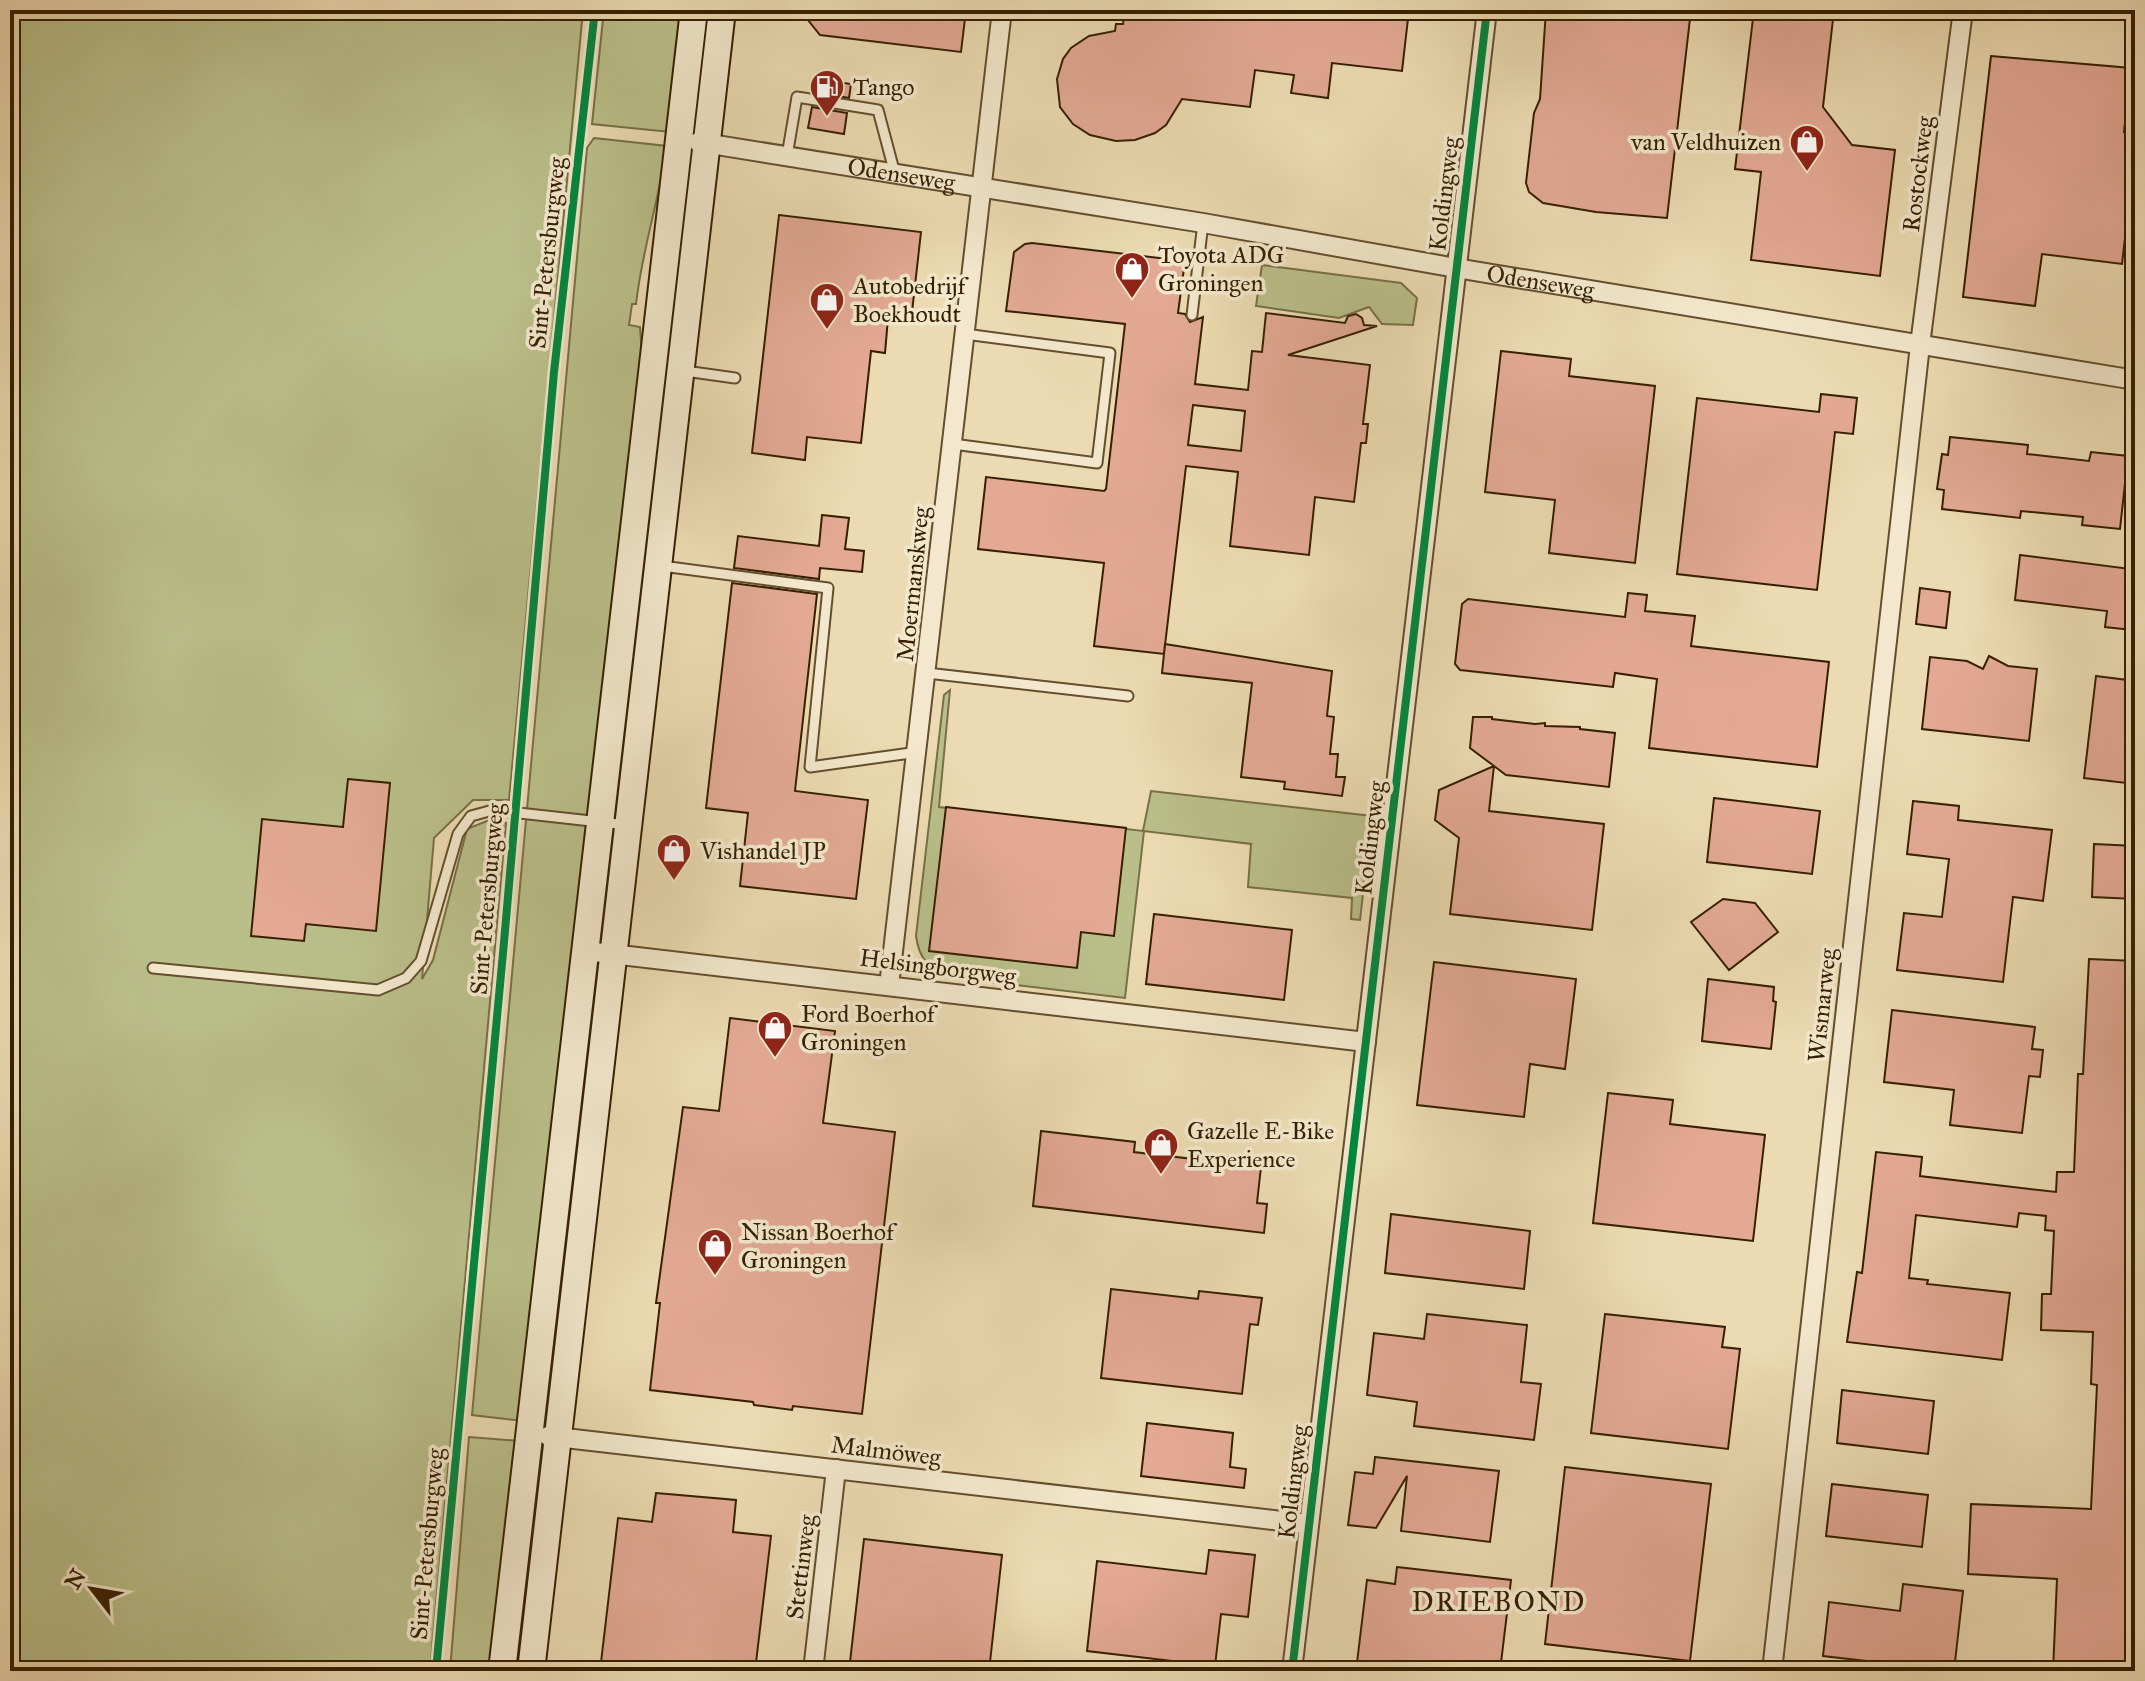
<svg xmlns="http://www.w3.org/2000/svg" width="2145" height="1681" viewBox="0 0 2145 1681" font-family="'IM FELL Great Primer',serif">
	<rect width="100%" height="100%" fill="#ecdbb2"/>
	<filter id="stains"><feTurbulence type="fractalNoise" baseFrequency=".0025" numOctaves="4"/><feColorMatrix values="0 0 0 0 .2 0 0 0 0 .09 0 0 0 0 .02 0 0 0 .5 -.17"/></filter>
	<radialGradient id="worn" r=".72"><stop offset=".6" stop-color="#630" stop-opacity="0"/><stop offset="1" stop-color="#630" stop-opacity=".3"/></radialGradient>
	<path fill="#babf8a" stroke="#786f46" stroke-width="2" d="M10,10H583L509,800H473L434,838L422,979L433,960L467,829L487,821L506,823L430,1671H10Z
		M604,10H684L670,132L592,124Z
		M594,138L667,146C659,200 642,250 636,304H632L629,325L640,327L643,370L524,1421L472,1415L587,148Z
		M1262,265L1401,283L1417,298L1413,325L1382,324L1369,307L1339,318L1256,306Z
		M950,690L939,807L1143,831L1151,791L1372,816L1360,920L1351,919L1352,898L1248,887L1251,844L1144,831L1125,998L949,977C928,967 919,959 916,936L944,695Z
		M469,1437L521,1441L494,1671H450Z"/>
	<path fill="#e3a994" stroke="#361f01" stroke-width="2" fill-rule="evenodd" d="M800,10H966L961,52L820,35Z
		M1125,10H1409L1402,71L1332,63L1328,98L1291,93L1294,75L1255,70L1250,107L1182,99L1166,125L1155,133L1135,140L1116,141L1090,135L1073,124L1060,107L1057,79L1063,59L1071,48L1089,36L1115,31L1116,24H1123Z
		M1546,10H1691L1667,218L1596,212L1543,203L1529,192L1526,183L1534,113L1540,99Z
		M1754,10L1833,19L1823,107L1852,145L1895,150L1880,276L1751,260L1761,172L1735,169Z
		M1991,56L2131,68L2124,132L2135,133V151L2122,264L2042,254L2035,306L1963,297Z
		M816,79L851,84L849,98L814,92Z
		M812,107L847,113L844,134L808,128Z
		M779,215L921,232L911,321L888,318L885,353L871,351L861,443L807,437L805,460L752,453Z
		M1032,243L1185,261L1178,313L1185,314L1190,322L1203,317L1195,384L1248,390L1252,351L1262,352L1266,313L1345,323L1348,316L1356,314L1362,318L1364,325L1377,326L1288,355L1370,365L1363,424H1368L1366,443H1361L1354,502L1315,497L1309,555L1230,546L1238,472L1186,466L1164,654L1094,646L1104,563L978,549L986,477L1104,491L1106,489L1125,324L1006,311L1014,252L1025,244ZM1193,405L1245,411L1241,451L1188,445Z
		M1501,351L1571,359L1569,376L1655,386L1635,563L1549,553L1555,500L1485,492Z
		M1821,394L1857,398L1853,434L1835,432L1817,590L1677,574L1697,398L1819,412Z
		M1950,437L2028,445L2027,454L2089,461L2091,452L2128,456L2120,529L2082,525L2083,517L2021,511L2020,518L1942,509L1944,490L1937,489L1942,454L1948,455Z
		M822,515L849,518L845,549L864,551L862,572L820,568L819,579L734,568L738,536L819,546Z
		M2020,555L2131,569L2128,593H2135L2132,630L2105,627L2107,611L2015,600Z
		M732,583L817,594L795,791L868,800L856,899L740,886L748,813L706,808Z
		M1920,588L1950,592L1946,628L1916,624Z
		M1628,593L1647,595L1645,611L1695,616L1691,646L1829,662L1817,767L1649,748L1657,679L1615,673L1613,687L1460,670L1455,664L1462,604L1468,599L1625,617Z
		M1165,644L1332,671L1327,716L1334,717L1330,754H1338L1336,777H1345L1342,796L1284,789L1285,782L1241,777L1252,683L1162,673Z
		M1989,656L2008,666L2037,669L2029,741L1922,729L1930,657L1967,661L1983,669Z
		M2096,676L2135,681V784L2084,778Z
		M1473,717H1492V719L1535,724L1545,723V726L1580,727V729L1615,733L1609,787L1506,775L1494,766L1489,811L1604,824L1592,930L1450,914L1459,838L1435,820L1439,790L1494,766L1470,748Z
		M348,779L390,783L376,931L306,924L304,941L251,936L262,819L343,827Z
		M1714,798L1820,811L1812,874L1707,862Z
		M1913,801L1959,806L1958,820L2052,830L2043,901L2013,897L2003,982L1897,970L1904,913L1942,917L1949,859L1907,854Z
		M946,807L1126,828L1114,936L1081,932L1077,968L929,951Z
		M2094,844L2135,846V899L2092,897Z
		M1723,899L1755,903L1778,932L1729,970L1691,922Z
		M1154,914L1292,930L1284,1000L1146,984Z
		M2089,959L2135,961V1671H2053L2057,1579L1968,1574L1971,1504L2091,1509L2097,1385L2091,1384L2093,1332L2041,1330L2042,1294H2051L2054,1231L2045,1230L2046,1216L2019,1213L2017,1227L1916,1215L1909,1278L1928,1280L1927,1284L2010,1293L2002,1360L1847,1342L1857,1272L1862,1273L1876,1152L1922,1157L1920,1176L2056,1192L2057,1172H2074L2078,1074H2083Z
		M1434,962L1576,979L1565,1069L1530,1064L1524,1117L1417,1105Z
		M1708,979L1774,987L1773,1001L1776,1002L1771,1049L1702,1041Z
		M1892,1010L2035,1027L2032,1049L2043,1050L2040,1077L2029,1076L2022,1133L1950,1125L1954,1090L1884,1082Z
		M730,1018L835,1031L823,1123L895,1132L862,1414L793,1406L792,1410L754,1405L753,1402L650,1390L660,1303H656L683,1107L719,1111Z
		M1608,1093L1673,1100L1670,1124L1765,1135L1753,1241L1593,1223Z
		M1041,1131L1135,1142L1134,1152L1261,1167L1257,1203L1267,1204L1264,1233L1033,1206Z
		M1391,1214L1530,1231L1524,1289L1385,1273Z
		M1111,1289L1198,1299L1199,1291L1262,1298L1258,1325L1250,1324L1242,1394L1101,1378Z
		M1427,1314L1527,1325L1521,1382L1541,1384L1534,1440L1414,1426L1417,1402L1367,1395L1374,1333L1424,1339Z
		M1605,1314L1725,1327L1722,1347L1740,1349L1728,1449L1591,1433Z
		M1842,1390L1934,1401L1928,1454L1837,1443Z
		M1147,1423L1233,1433L1230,1467L1246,1469L1244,1488L1141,1476Z
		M1375,1457L1499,1471L1490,1542L1401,1531L1407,1476L1376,1528L1348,1525L1355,1472L1373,1474Z
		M1565,1467L1711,1484L1690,1661L1545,1644Z
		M1832,1484L1928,1495L1922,1547L1826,1536Z
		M656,1493L736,1500L733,1532L771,1536L755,1671H600L618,1518L652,1522Z
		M864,1539L1002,1555L989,1671H849Z
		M1209,1550L1255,1555L1248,1617L1221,1614L1215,1666L1087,1651L1097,1561L1206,1574Z
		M1397,1567L1511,1580L1500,1671H1356L1367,1580L1395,1584Z
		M1903,1584L1963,1591L1954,1671L1823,1656L1829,1602L1900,1611Z"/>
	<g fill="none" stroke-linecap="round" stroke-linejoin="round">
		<defs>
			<path id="lane" d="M787,156L797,97L878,110L895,174
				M1192,315L1203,223
				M685,371L735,378
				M953,444L1097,463L1110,353L965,334
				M662,566L828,588L810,767L918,752
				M927,673L1128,696
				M153,968L378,990L406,978L421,961L458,834L471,816L493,810L627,825"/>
			<g id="street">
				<path id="s1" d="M698,142L1203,223L1456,268L2135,380"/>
				<path d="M586,951L1366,1042"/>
				<path d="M889,986L1002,10"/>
				<path d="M548,1436L1308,1524"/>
				<path d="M813,1671L836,1469"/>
				<path d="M1292,1671L1487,10"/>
				<path d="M1772,1671L1920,345L1963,10"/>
			</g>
			<path id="secondary" d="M502,1671L694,10
				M531,1671L722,10"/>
		</defs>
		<use href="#lane" stroke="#644e2d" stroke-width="13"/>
		<use href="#street" stroke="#644e2d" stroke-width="22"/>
		<use href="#secondary" stroke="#361f01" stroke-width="30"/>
		<use href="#lane" stroke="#f3e8cd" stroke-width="9"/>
		<use href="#street" stroke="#f3e8cd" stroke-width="18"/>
		<use href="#secondary" stroke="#f3e8cd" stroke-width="26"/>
		<defs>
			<path id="cycleway" d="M436,1671L504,942L554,372L595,10
				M1292,1671L1487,10"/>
		</defs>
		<use href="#cycleway" stroke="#f3e8cd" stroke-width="13"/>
		<use href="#cycleway" stroke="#00873e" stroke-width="8"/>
	</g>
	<defs>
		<symbol id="fuel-pin" viewBox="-11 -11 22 30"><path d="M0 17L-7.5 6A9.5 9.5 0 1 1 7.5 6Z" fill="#8f2418" stroke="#f3e8cd"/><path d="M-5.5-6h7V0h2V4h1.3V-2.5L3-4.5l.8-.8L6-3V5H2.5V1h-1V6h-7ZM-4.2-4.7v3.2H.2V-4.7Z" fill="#fff"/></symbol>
		<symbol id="shop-pin" viewBox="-11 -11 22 30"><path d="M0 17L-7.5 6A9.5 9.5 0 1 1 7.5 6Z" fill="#8f2418" stroke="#f3e8cd"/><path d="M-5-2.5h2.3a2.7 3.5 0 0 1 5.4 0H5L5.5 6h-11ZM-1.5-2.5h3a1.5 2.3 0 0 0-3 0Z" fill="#fff"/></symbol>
	</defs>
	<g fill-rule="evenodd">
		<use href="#fuel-pin" x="807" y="67" width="40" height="54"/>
		<use href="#shop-pin" x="1787" y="122" width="40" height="54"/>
		<use href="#shop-pin" x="1112" y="249" width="40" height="54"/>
		<use href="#shop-pin" x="807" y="280" width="40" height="54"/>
		<use href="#shop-pin" x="654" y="831" width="40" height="54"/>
		<use href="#shop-pin" x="755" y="1008" width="40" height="54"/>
		<use href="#shop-pin" x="1141" y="1125" width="40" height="54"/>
		<use href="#shop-pin" x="695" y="1226" width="40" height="54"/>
	</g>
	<g text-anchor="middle" stroke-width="7" stroke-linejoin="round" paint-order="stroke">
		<g font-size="24" fill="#361f01" stroke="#f3e8cd" text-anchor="start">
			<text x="853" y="95">Tango</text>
			<text x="1781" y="150" text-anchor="end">van Veldhuizen</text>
			<text x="1158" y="263">Toyota ADG<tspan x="1158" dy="28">Groningen</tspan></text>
			<text x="853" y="294">Autobedrijf<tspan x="853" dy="28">Boekhoudt</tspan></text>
			<text x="700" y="859">Vishandel JP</text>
			<text x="801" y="1022">Ford Boerhof<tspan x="801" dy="28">Groningen</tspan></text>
			<text x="1187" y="1139">Gazelle E-Bike<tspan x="1187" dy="28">Experience</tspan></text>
			<text x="741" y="1240">Nissan Boerhof<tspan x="741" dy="28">Groningen</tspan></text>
		</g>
		<g font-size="24" fill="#361f01" stroke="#f3e8cd">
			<text transform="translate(1918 174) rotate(-83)" y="8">Rostockweg</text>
			<text dy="8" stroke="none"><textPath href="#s1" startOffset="206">Odenseweg</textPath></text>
			<text transform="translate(1444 194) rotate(-83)" y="8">Koldingweg</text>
			<text transform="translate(547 253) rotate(-84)" y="8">Sint-Petersburgweg</text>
			<text dy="8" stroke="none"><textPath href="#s1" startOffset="854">Odenseweg</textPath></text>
			<text transform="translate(913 584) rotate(-84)" y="8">Moermanskweg</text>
			<text transform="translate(1370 838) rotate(-83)" y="8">Koldingweg</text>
			<text transform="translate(487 899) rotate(-85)" y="8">Sint-Petersburgweg</text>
			<text transform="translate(938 967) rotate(7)" y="8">Helsingborgweg</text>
			<text transform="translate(1822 1005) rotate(-84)" y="8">Wismarweg</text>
			<text transform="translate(886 1451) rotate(7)" y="8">Malmöweg</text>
			<text transform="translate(1293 1482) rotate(-83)" y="8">Koldingweg</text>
			<text transform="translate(427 1544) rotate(-85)" y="8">Sint-Petersburgweg</text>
			<text transform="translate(801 1567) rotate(-83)" y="8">Stettinweg</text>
		</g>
		<g font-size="28" letter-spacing="2" fill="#361f01" stroke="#f3e8cd">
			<text x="1499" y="1611">DRIEBOND</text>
		</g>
	</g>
	<rect width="2145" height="1681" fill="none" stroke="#ecdbb2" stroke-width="40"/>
	<rect x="12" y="12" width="2121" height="1657" fill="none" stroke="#361f01" stroke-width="4"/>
	<rect x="20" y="20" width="2105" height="1641" fill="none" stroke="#361f01" stroke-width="2"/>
	<g transform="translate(92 1589) rotate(301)" stroke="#f3e8cd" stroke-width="6" paint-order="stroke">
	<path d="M0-6L14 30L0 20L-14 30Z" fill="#361f01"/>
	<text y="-12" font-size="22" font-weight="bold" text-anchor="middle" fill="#361f01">N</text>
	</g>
	<rect width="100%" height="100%" filter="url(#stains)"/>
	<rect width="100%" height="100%" fill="url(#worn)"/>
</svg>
